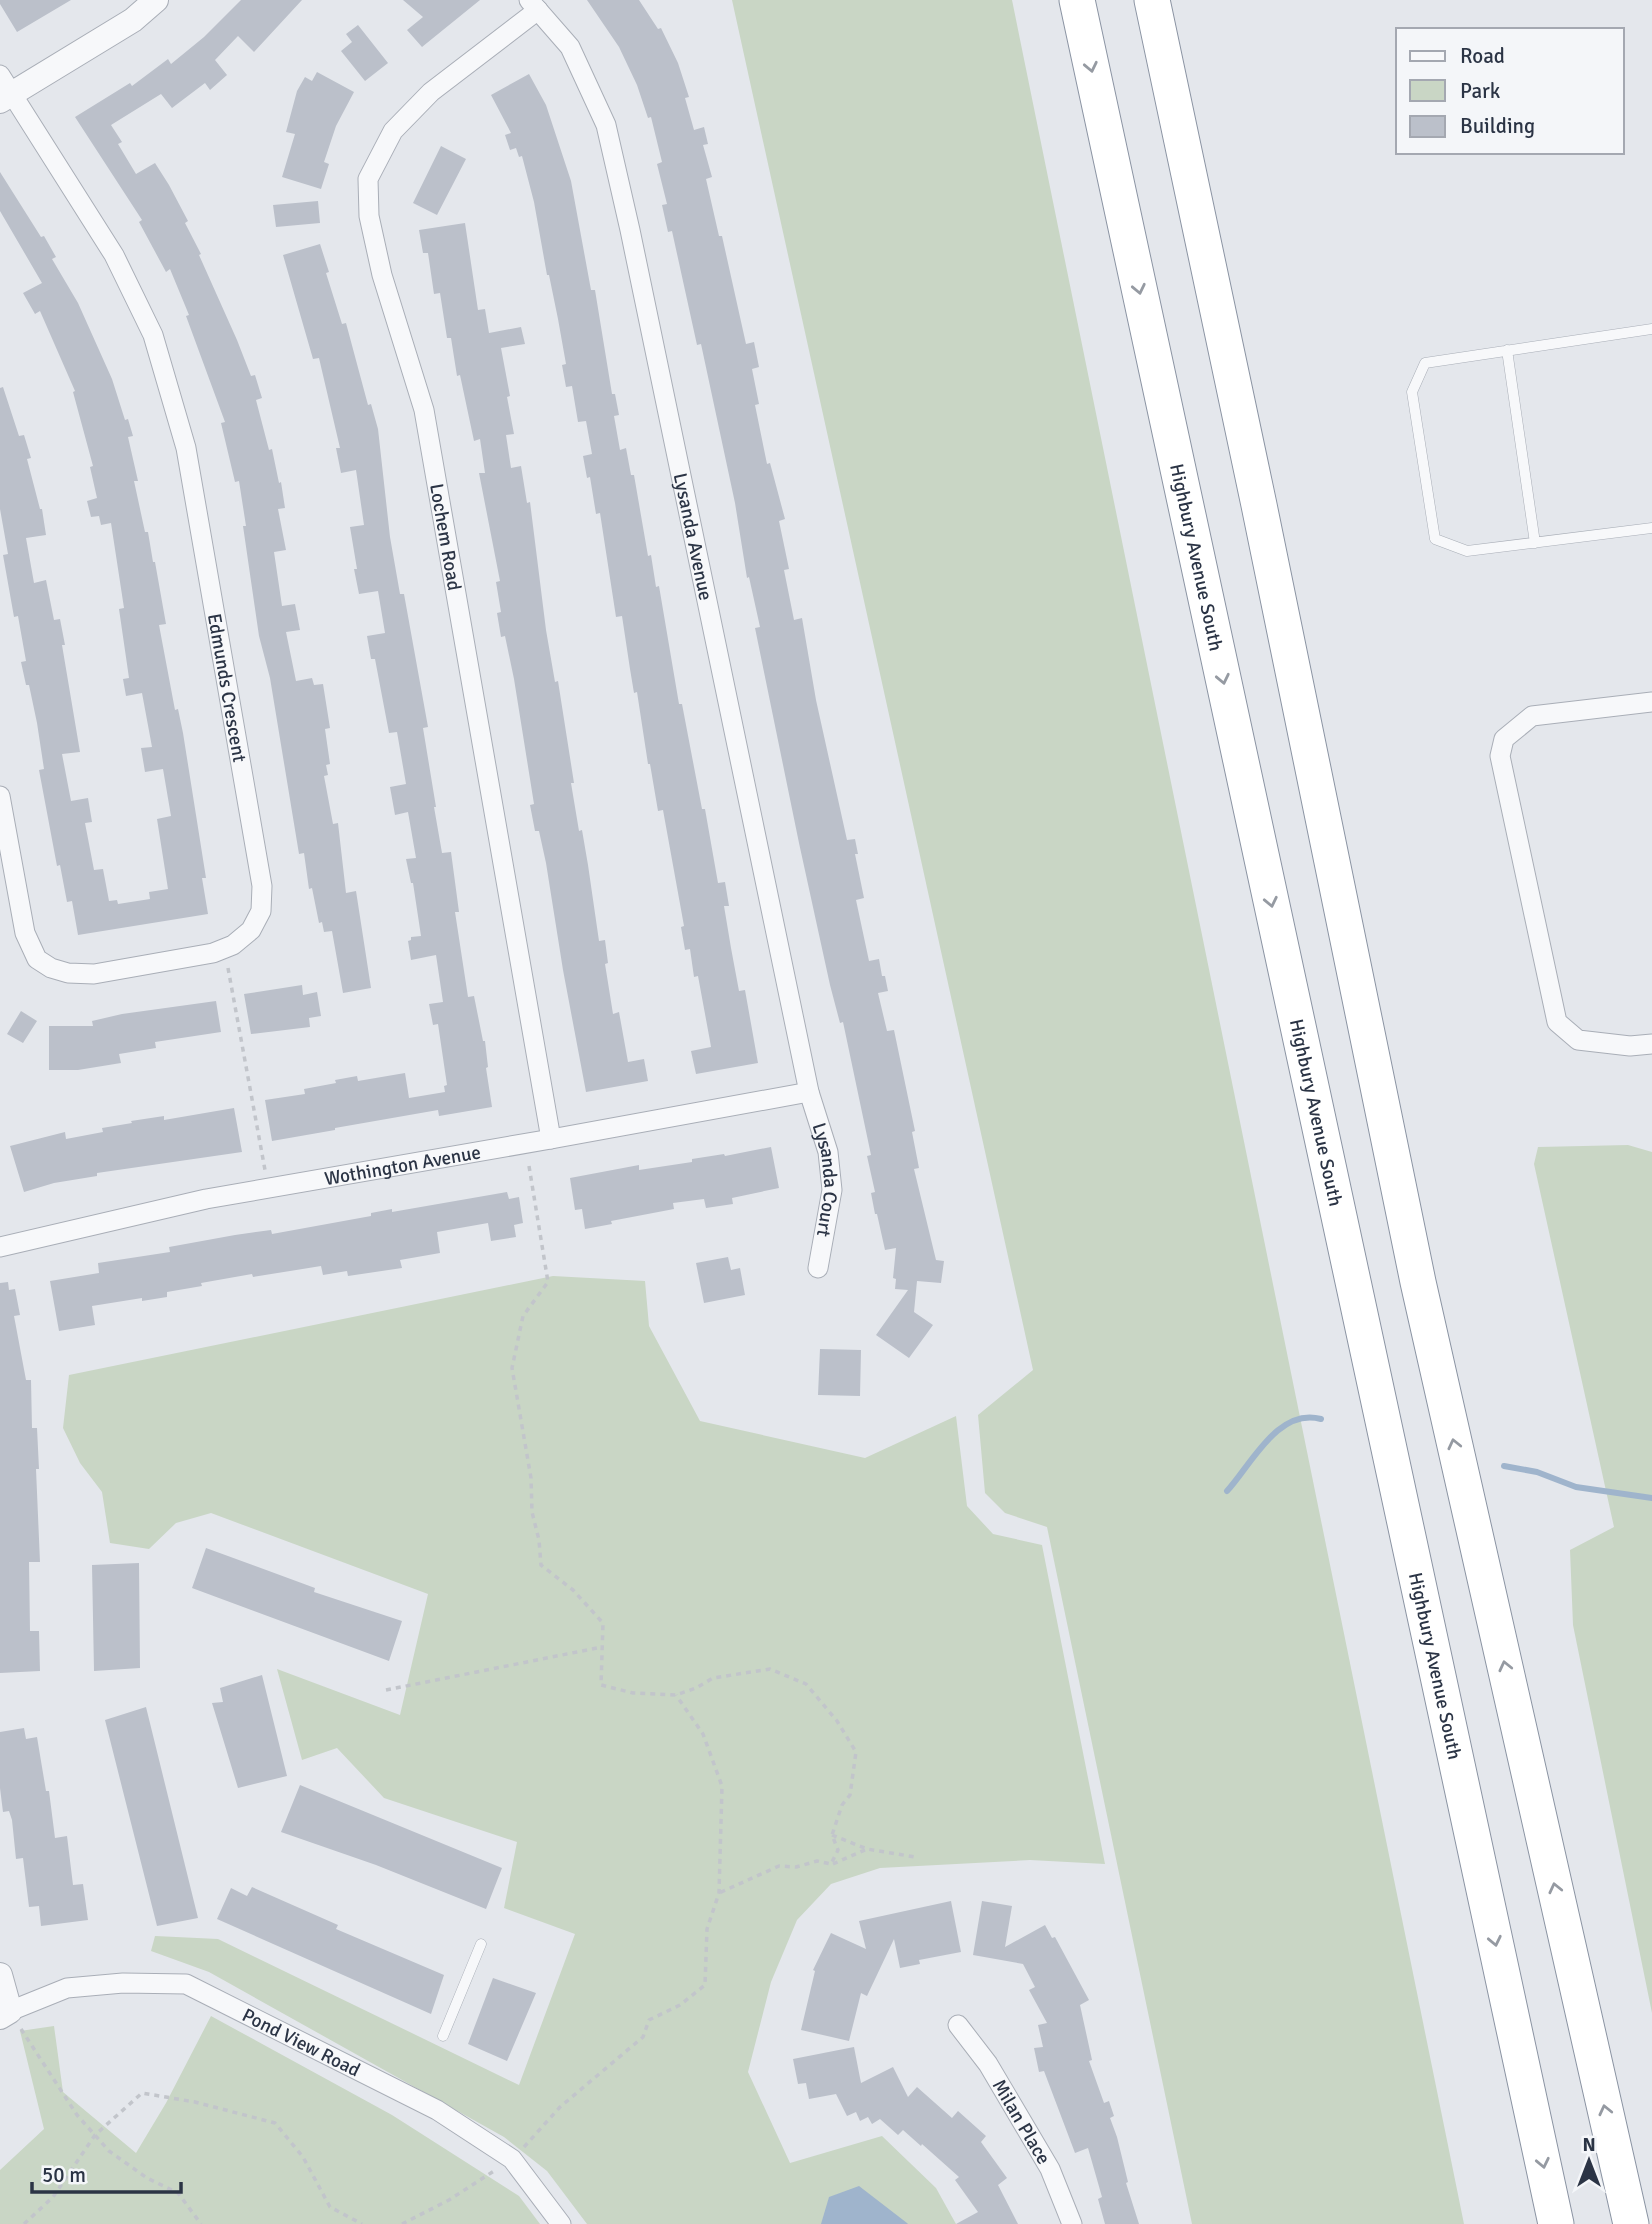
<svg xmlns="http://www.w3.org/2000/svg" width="1652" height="2224" viewBox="0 0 1652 2224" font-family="Signika,sans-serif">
	<rect width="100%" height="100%" fill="#e4e7ec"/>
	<path fill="#c9d6c5" d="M732,0H1012L1464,2224H1192L1047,1527L1005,1513L985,1493L978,1415L1033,1370Z
		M1628,1145L1652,1152V2013L1573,1625L1570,1550L1614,1527L1534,1164L1538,1147Z
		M553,1276L645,1281L649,1326L700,1421L865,1458L956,1416L967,1506L993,1534L1042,1545L1105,1864L1030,1860L880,1868L831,1884L797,1920L771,1982L748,2072L790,2163L882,2136L936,2188L956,2224H587L547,2171L504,2137L209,1972L151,1951L155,1936L218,1939L519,2085L575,1934L504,1908L517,1842L384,1798L337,1748L302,1760L277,1669L400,1715L428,1594L211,1513L176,1523L149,1549L110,1543L102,1492L80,1463L63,1428L69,1375Z
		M211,2016L392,2115L519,2196L540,2224H0V2170L44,2129L20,2031L54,2026L63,2092L136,2153L166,2103Z"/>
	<path fill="#9fb4cc" d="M859,2186L907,2223L908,2224H821L829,2197Z"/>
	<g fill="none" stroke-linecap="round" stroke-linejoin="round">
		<path stroke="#9fb4cc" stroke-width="6" d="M1504,1466L1537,1472L1576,1487L1652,1498
			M1227,1491C1251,1465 1278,1407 1321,1419"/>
	</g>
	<path fill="#bbc0ca" d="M0,0H71L17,32L0,4Z
		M241,0H302L254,52L238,36L215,60L227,75L210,90L205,83L172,108L161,94L111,125L122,142L118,144L136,174L155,163L169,185L188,221L185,223L201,254L199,255L237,340L251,376L255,375L262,398L256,400L269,450L272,449L279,483L281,482L285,508L278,509L286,550L274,552L282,606L295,604L300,630L286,632L296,681L312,678L314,685L323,684L330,728L325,729L330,764L326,765L328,775L324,776L333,824L338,823L346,893L356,891L371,988L343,993L332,931L324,932L322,922L319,923L312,888L309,889L304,853L299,854L270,678L259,636L243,526H246L239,481L235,482L221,423L225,422L186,316L189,315L170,269L166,272L139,222L142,220L75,117L130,83L132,86L168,59L171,64L204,37Z
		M403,0H480L422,47L407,30L423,17Z
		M587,0H639L658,29L661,28L678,63L689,97L685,98L694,130L704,127L708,144L703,145L712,177L706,179L719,236H722L746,344L754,342L759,367L752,369L759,404L755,405L767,464L770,463L785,519L779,521L789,569L784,570L794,620L802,618L816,700L847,840L855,839L858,854H855L864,898L856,900L869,961L879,959L882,976H885L888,991L878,993L887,1031L894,1030L915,1131L912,1132L919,1168L914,1169L936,1260L944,1261L941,1283L917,1281L914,1312L933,1325L909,1358L876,1335L908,1290L895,1289L896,1279L893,1278L896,1248L885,1250L877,1214H875L871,1193L875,1192L867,1156L871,1155L843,1022L840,1023L830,985L799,843L755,628L760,627L749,577L747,578L735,503L701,344L697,345L672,231L668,232L662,205L667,204L657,164L662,162L651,117L648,118L637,85L619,47Z
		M358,25L388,63L365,81L341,51L352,42L346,34Z
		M317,72L354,92L336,126L324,162L329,164L321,189L282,177L295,134L286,132L297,91L305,77L312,81Z
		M529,74L546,105L571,181L591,290H595L612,394H615L619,415L614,416L620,450L626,448L631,475H634L648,556L651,555L656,587L659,586L679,704H682L702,809H705L718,883L725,882L729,906H724L731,948L739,991L745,990L758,1063L696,1074L691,1051L711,1047L710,1041L698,976L694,977L690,949L685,950L681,927L684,926L663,810L658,811L650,764H648L637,692L634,693L630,669L622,616L616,617L600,513L596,514L590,477L587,478L583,456L592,454L586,421L578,422L572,386L566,387L562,365L566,364L558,319L549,275H547L534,202L522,156L519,157L516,148L510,150L505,135L511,133L491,95Z
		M441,146L466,159L437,215L413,203Z
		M0,172L41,237L44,236L56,257L52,259L78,303L112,379L125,420L128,419L133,436L128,437L138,481H134L145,532H148L153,562H155L166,624L159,625L175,710L178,709L183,733L206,878H202L208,914L78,935L72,901L67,902L60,865L57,866L39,770L44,769L37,723L29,685H26L21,662L26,661L18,616L14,617L3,555L8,554L0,509V388L3,387L19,436L24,435L31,458L27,459L40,509H42L46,535L26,538L34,583L46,580L54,620L60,619L65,645H62L80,752L62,754L71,801L88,798L92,822L85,823L94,870L103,869L109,901L117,900L118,904L150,899L149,892L168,889L157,819L171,816L163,769L145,772L141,748L152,747L142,693L126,696L123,679L129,678L119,609L124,608L111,523L101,525L99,516L91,517L87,501L97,498L90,467L93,466L73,392L75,391L40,311L35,314L23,293L42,283L0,211Z
		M318,201L320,223L276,227L273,205Z
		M465,223L478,310L485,309L489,333L521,327L525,344L501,348L510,396L507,397L514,434L506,435L511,468L521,466L527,503L530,502L546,630L555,682L558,681L574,783H571L579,831L582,830L588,865L599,941L605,940L608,963L605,964L613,1014L619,1012L628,1062L644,1059L648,1081L586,1092L563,970L546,863L539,831H535L530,805L534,804L514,679L505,636L501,637L497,613L501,612L496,582L500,581L479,473H485L480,439L474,441L460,375L457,376L451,338H447L440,293L434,294L428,253H423L419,230Z
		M320,244L329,272L326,273L342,324L346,323L368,405L371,404L378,429L390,537L400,594H404L428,727L423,728L436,807H434L442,853L451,852L459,912H455L468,997L474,996L483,1041H485L488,1067L486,1068L492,1107L439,1116L438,1110L335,1128V1130L272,1141L265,1100L305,1094L304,1089L336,1083L335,1080L357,1076L358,1081L405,1073L409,1098L445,1092L444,1086L447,1085L438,1024L433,1025L429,1004L443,1002L436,955L411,960L408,941L411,940V937L421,936L413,883H411L406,859L416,858L408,812L395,815L390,787L406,784L397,732L389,733L375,659H371L367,636L385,633L378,591L359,594L354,569H357L350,527L364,525L356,470L341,473L336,448H340L319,358L313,359L283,255Z
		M302,985L303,995L317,992L321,1016L309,1018L310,1027L251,1034L244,994Z
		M216,1001L221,1032L155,1042L156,1048L119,1054L121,1063L78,1070H49V1026H93L92,1021L122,1014Z
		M21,1011L37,1021L23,1043L7,1034Z
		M234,1108L242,1152L97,1173V1176L54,1183L24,1192L10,1146L65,1132L66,1139L103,1132L102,1128L132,1123L131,1121L164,1116V1120Z
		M771,1147L779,1188L732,1198L733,1204L706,1208L704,1199L673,1203L674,1209L611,1221L612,1224L585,1229L582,1209L575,1210L570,1178L639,1165V1170L692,1162V1159L724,1154L725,1156Z
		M507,1192L509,1199L519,1197L523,1223L514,1225L516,1237L491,1241L488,1223L437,1232L440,1253L400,1260L402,1268L348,1276L347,1271L323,1275L321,1266L253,1277L252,1274L201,1283L202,1286L167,1292V1297L142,1301V1298L92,1306L95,1325L59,1331L50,1281L99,1273L98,1263L170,1252L169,1247L235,1235L271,1230L272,1234L371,1216V1213L392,1209V1212Z
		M728,1257L731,1270L740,1268L745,1295L704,1303L696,1263Z
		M8,1282L9,1290L15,1289L20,1315L14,1316L26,1380H31L32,1428H37L39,1469H36L40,1562H29L30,1631H39L40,1671L0,1673V1283Z
		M820,1349L861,1350L860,1396L818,1395Z
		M206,1548L315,1588L314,1592L402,1621L389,1661L192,1588Z
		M139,1563L140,1668L94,1671L92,1565Z
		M262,1675L287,1776L238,1788L212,1703L223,1702L220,1688Z
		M146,1707L198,1918L157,1926L105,1720Z
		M24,1728L26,1739L37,1737L46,1791H49L55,1838L67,1836L73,1885L83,1884L88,1920L41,1926L39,1906L29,1907L23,1858L16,1859L12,1820L9,1811L3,1812L0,1788V1732Z
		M300,1785L502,1868L486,1909L376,1865L281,1832Z
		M252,1887L338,1925L336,1929L444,1975L431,2014L217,1919L231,1888L247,1896Z
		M951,1901L961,1952L919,1960L920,1964L900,1968L894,1939L867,1996L861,1993L849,2041L801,2030L815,1971L813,1970L831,1933L866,1949L859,1921Z
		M982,1901L1012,1906L1005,1947L1045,1925L1052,1938L1055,1937L1089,2000L1080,2005L1092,2060L1089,2061L1104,2103L1109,2101L1114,2116L1110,2118L1117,2137L1128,2182L1126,2183L1139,2224H1105L1098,2199L1102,2197L1088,2148L1075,2153L1044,2071L1039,2072L1034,2048L1043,2047L1038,2025L1047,2023L1029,1990L1035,1987L1023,1964L973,1955Z
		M493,1978L536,1993L507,2061L468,2044Z
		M854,2047L861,2083L893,2067L908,2097L917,2087L952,2118L958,2111L986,2136L981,2142L1007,2178L998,2185L1018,2224H956L978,2212L955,2180L959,2177L922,2144L921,2146L903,2130L898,2135L880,2119L872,2124L868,2117L860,2121L856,2112L847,2116L836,2094L809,2099L806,2083L798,2084L793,2059Z"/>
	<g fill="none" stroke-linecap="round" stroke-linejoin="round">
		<defs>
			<path id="service" d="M1652,329L1425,363L1412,392L1435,539L1467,551L1652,528
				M1507,350L1535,543
				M443,2036L481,1944"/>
			<g id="minor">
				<path id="s1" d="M529,0L570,47L606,125L630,230L809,1092L828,1152L832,1190L818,1268"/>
				<path id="s2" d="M538,10L431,92L393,131L368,179L369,216L382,275L424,410L551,1139"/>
				<path id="s3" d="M0,75L114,255L153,335L186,448L262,886L261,911L251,930L233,945L213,953L94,974L68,973L51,968L37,959L25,933L0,796"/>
				<path d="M1652,702L1532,716L1504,739L1500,756L1557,1022L1578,1040L1630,1046L1652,1044"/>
				<path id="s4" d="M0,1247L206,1199L551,1139L809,1092"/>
				<path id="s5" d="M10,2011L67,1988L123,1983L186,1984L437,2110L512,2159L561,2224"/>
				<path id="s6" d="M958,2025L988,2064L1050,2169L1072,2224"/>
			</g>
			<path id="tertiary" d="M0,101L133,20L156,0
				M0,1975L10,2011L0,2017"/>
			<g id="motorway">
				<path id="s7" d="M1077,0L1556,2224"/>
				<path d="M1152,0L1259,505L1418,1282L1631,2224"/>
			</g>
		</defs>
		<use href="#service" stroke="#a9aeb7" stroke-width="11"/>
		<use href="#minor" stroke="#a9aeb7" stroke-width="21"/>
		<use href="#tertiary" stroke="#a9aeb7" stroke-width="26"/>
		<use href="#motorway" stroke="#8b94a3" stroke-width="37"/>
		<path stroke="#c2c5cb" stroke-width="3.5" stroke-dasharray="5 5" stroke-linecap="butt" d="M228,968L265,1170
			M529,1166L548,1282L523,1316L512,1368L531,1478L532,1512L539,1540L541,1565L573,1590L603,1623L601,1685L633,1693L676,1695L696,1688L713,1678L770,1669L806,1684L837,1721L856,1752L850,1795L842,1805L832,1835L838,1850L831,1864L817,1861L796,1867L779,1866L719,1893
			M386,1690L602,1647
			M832,1835L867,1849L915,1857
			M833,1864L867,1849
			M21,2029L77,2115L109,2151L147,2178L178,2193L201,2224
			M524,2147L560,2107L643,2037L649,2020L680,2005L705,1985L707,1929L719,1893L722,1786L703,1734L676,1695
			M24,2224L53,2197L95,2135L142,2093L195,2102L275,2123L303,2157L330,2207L362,2224
			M402,2224L449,2200L497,2169"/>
		<use href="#service" stroke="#f7f8fa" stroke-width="10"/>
		<use href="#minor" stroke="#f7f8fa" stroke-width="19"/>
		<use href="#tertiary" stroke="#f7f8fa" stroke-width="24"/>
		<use href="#motorway" stroke="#fff" stroke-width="35"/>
	</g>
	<defs><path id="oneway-chevron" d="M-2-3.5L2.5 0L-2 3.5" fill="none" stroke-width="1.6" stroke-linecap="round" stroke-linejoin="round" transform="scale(1.75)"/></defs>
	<g stroke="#959aa2">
		<use href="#oneway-chevron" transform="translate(1091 67) rotate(78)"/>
		<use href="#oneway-chevron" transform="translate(1139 289) rotate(78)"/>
		<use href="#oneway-chevron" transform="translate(1223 679) rotate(78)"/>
		<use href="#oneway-chevron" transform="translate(1271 902) rotate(78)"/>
		<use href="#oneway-chevron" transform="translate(1454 1444) rotate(-103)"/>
		<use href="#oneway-chevron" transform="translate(1505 1666) rotate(-103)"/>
		<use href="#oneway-chevron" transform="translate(1555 1888) rotate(-103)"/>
		<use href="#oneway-chevron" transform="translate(1495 1941) rotate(78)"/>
		<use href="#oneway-chevron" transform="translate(1605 2110) rotate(-103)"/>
		<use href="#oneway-chevron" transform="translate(1543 2163) rotate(78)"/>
	</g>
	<g text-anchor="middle" stroke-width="7" stroke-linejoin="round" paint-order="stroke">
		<g font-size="19" fill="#2b3445" stroke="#f4f6f9">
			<text dy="7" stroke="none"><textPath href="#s1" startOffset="569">Lysanda Avenue</textPath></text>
			<text dy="7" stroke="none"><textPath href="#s2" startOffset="611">Lochem Road</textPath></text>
			<text dy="7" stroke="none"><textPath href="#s7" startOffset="570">Highbury Avenue South</textPath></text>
			<text dy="7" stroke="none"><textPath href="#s3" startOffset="663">Edmunds Crescent</textPath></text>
			<text dy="7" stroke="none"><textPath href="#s7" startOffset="1138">Highbury Avenue South</textPath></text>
			<text dy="7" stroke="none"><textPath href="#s4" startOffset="411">Wothington Avenue</textPath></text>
			<text dy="7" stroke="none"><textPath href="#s1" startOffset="1227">Lysanda Court</textPath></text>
			<text dy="7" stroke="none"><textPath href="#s7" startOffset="1704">Highbury Avenue South</textPath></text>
			<text dy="7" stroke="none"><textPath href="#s5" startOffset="310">Pond View Road</textPath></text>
			<text dy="7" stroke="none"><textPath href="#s6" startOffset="116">Milan Place</textPath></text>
		</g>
	</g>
	<rect x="1396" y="28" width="228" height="126" fill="#f4f6f9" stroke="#a4a8b1" stroke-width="2"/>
	<rect x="1410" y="51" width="35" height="10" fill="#f7f8fa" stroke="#a4a8b1" stroke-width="2"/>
	<text x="1460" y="63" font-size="21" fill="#2b3445">Road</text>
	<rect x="1410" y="80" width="35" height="21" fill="#c9d6c5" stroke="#a4a8b1" stroke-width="2"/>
	<text x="1460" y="98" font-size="21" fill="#2b3445">Park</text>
	<rect x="1410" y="116" width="35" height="21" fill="#bbc0ca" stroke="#a4a8b1" stroke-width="2"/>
	<text x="1460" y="133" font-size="21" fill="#2b3445">Building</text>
	<g transform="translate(1589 2161)" stroke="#f4f6f9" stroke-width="5" paint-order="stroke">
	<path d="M0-5L12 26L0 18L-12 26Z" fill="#2b3445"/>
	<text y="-10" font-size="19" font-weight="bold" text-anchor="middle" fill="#2b3445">N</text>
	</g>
	<path d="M32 2182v10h149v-10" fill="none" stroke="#2b3445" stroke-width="3.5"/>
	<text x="42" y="2182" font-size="21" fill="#2b3445" stroke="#f4f6f9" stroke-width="5" paint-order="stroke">50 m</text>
</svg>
